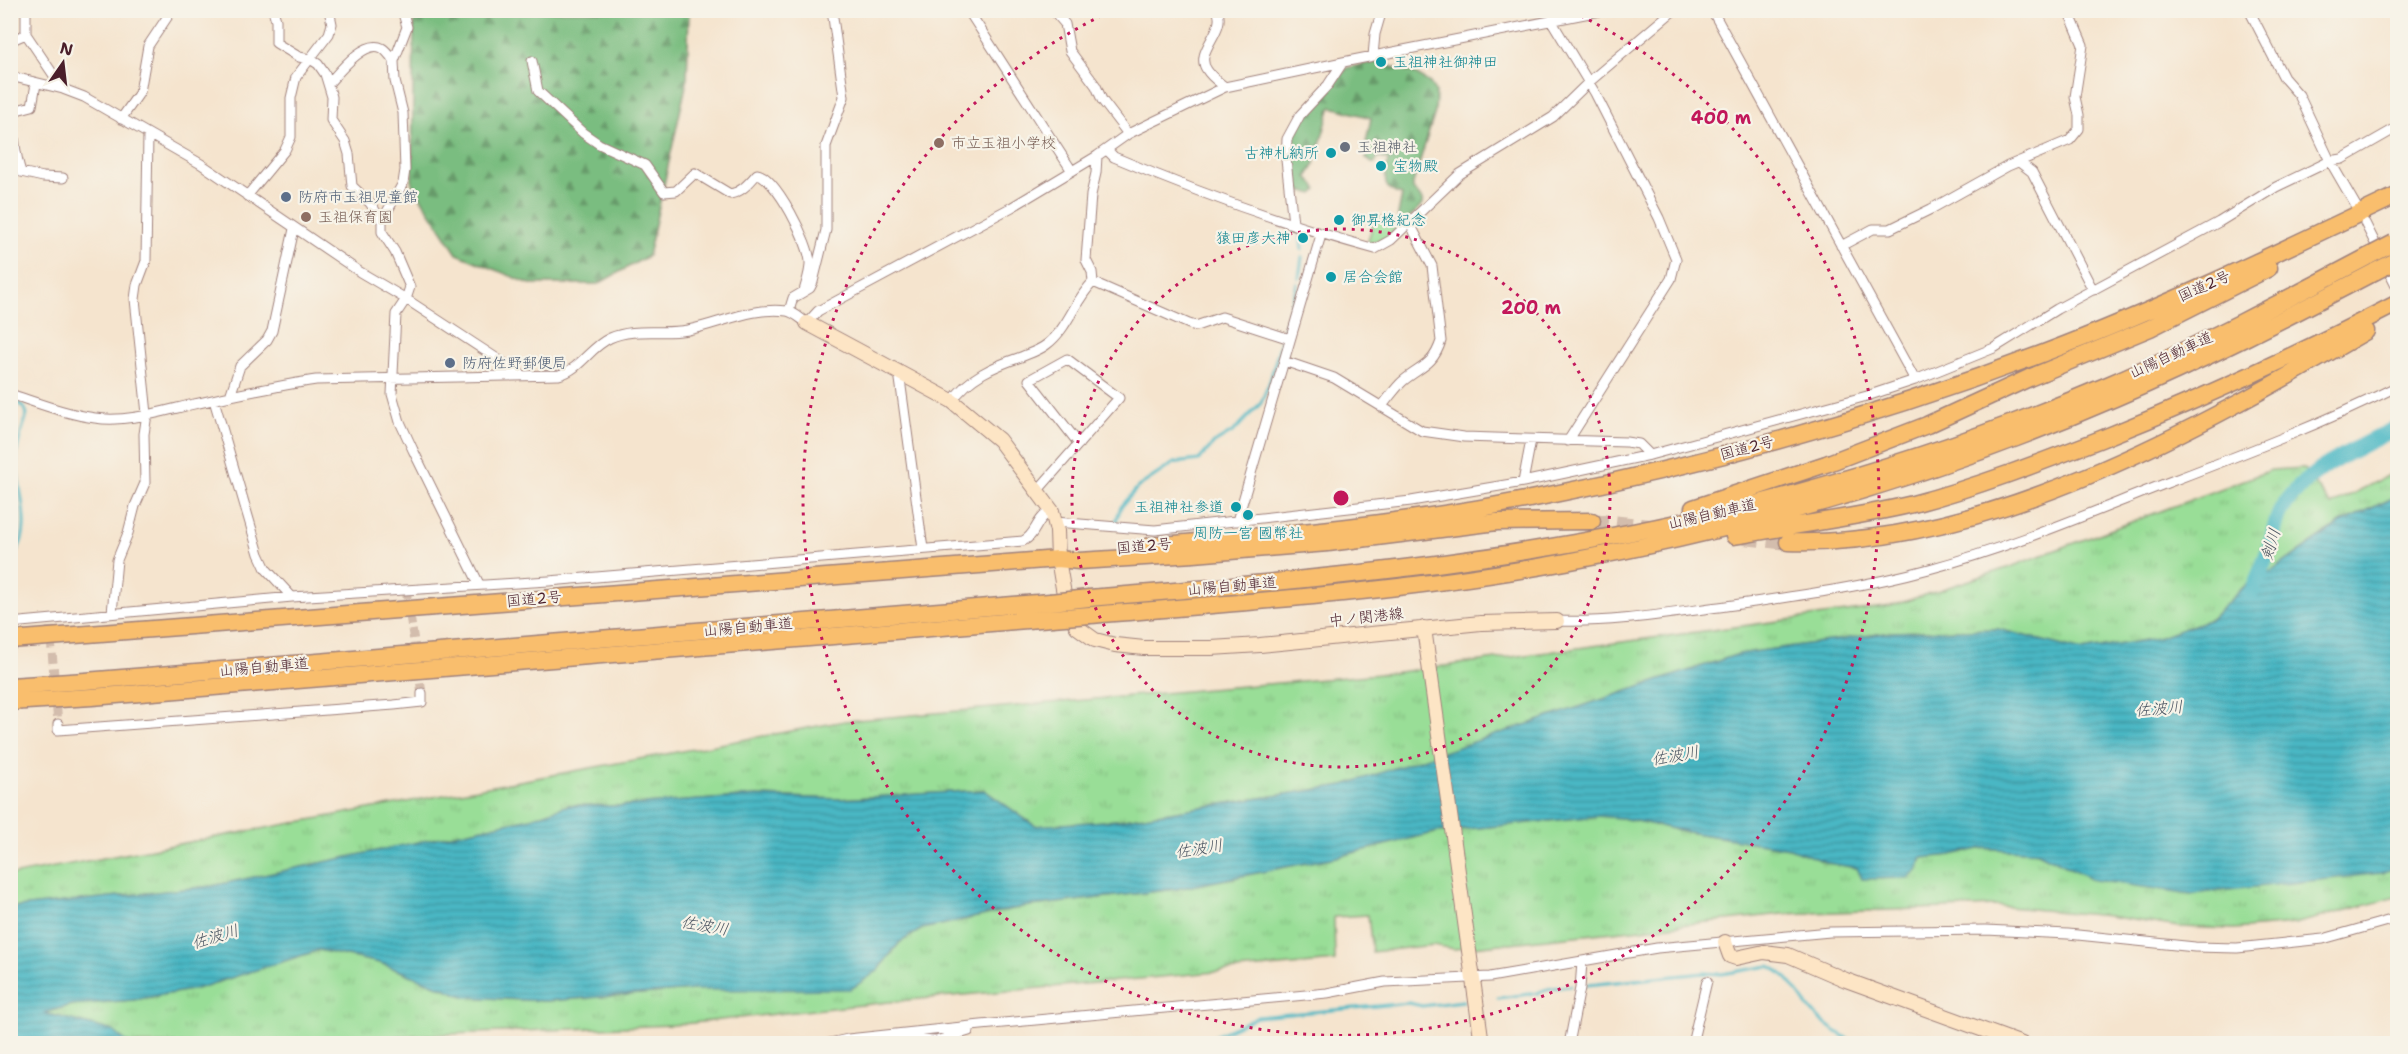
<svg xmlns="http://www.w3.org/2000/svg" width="2408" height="1054" viewBox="0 0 2408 1054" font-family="'Shantell Sans','Klee One',sans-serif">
	<defs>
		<pattern id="grass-tufts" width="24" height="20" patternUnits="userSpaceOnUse" patternTransform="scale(1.5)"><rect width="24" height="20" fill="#99de97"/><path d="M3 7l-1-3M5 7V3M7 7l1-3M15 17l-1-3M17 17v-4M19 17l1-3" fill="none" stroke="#85be82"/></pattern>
		<pattern id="forest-firs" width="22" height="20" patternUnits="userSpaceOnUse" patternTransform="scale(1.5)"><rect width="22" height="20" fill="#7abd80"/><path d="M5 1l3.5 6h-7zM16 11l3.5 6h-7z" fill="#669969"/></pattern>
		<pattern id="water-rules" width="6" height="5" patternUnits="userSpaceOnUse" patternTransform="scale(1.5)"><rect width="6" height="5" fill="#49b7c4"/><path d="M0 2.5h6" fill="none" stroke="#3f949f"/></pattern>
	</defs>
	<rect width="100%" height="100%" fill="#f7f3e8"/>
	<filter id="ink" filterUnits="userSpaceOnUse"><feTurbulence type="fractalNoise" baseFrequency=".0167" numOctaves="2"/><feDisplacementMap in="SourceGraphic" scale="12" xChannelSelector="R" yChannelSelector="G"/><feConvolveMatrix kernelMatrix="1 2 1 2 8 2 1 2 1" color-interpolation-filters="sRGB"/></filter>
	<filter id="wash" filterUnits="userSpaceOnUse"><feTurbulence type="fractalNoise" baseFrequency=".008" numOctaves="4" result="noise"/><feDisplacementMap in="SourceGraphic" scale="24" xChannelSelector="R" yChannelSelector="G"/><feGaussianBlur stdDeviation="1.35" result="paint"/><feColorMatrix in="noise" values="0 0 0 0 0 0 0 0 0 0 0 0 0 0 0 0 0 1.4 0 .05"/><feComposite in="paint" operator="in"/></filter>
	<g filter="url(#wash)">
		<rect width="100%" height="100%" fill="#f5e4ce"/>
		<path fill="url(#grass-tufts)" stroke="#727e61" stroke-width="1.5" d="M2303,468L2331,505L2397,471V496L2341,523L2272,571L2251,580L2211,619L2158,638L2082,651L1998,629L1893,632L1739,654L1344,785L1119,820L1035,826L984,790L839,799L756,796L617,806L569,805L531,818L212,886L11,908V875L845,721L1392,673L1891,606L2010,567L2271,470Z
			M1598,816L1622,818L1688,832L1790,848L1828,863L1857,868L1918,869L1922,858L1951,855L1983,848L2038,852L2094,880L2381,873L2397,867V897L2294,924L2234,929L2179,927L2108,916L1997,906L1783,914L1454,949L1433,945L1372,952L1368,915L1334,917L1335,961L908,1000L673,1025L400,1036L349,1044H129L113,1031L44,1013L71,1005L133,1000L196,989L319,950L380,963L466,997L545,1001L693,990L876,972L900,942L922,929L1022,907L1176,889L1336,857L1437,832Z"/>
		<path fill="url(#forest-firs)" stroke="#626e56" stroke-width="1.5" d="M414,11H689L687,81L648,256L598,284H530L457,254L412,184Z
			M1375,62L1414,73L1430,83L1436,93L1435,112L1413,183V189C1431,205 1420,207 1405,221L1399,219L1398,215L1402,195C1380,189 1385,178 1388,160L1378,157L1375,163H1372L1366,158L1372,147L1366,143L1371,118L1332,107L1330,109L1314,166L1307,177L1315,185L1317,190L1313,194L1304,191L1297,192L1291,145V139L1303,117L1317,109L1347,68Z"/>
		<path fill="#99de97" stroke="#727e61" stroke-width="1.5" d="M1375,216L1389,219L1397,227L1387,238L1370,243L1368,241Z"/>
		<path fill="url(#water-rules)" stroke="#4a6b78" stroke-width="1.5" d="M2397,496L2398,867L2381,873L2192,894L2094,880L2038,852L1983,848L1951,855L1922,858L1918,869L1908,878L1862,879L1857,868L1828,863L1790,848L1688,832L1622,818L1598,816L1437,832L1336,857L1176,889L1022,907L922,929L900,942L876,972L851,989L693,990L545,1001L466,997L380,963L319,950L196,989L133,1000L71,1005L45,1013L113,1031L129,1044L11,1043L10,908L212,886L531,818L569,805L617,806L756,796L839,799L984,790L1035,826L1119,820L1344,785L1739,654L1893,632L1998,629L2082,651L2158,638L2211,619L2251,580L2272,571L2341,523Z"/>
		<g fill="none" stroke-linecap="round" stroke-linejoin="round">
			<path stroke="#49b7c4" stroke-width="3" d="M1300,232L1302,250
				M1299,278L1302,257
				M10,383L11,391
				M1116,521L1121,507L1138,487L1174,463L1199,460L1214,443L1234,431L1261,403L1270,381L1297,284
				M10,558C37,535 17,489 16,460C16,445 23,428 27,414L25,409L16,400
				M1587,985L1704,973L1722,974L1769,966C1790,975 1797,994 1811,1010C1823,1025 1840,1034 1856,1044
				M1498,998L1538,993L1551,988L1571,986
				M1214,1044L1215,1036L1257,1017L1409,1003L1422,1006L1463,1001"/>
			<path stroke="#49b7c4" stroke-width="16" d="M2250,595C2259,577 2266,559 2272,539C2275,530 2276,517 2282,509C2307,468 2357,449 2398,427"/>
		</g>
	</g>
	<g filter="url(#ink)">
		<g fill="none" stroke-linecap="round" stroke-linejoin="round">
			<path stroke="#d3bdad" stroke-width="9" stroke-dasharray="9 4.5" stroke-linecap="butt" d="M406,590L422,693
				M50,627L58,724"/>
			<path stroke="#d3bdad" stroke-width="16" stroke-dasharray="16 8" stroke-linecap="butt" d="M1592,521L1650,527
				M1744,537L1788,542"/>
			<defs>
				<path id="street" d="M26,10V34L63,89
					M273,10L276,20V43L299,57L310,59L318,64L325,74L332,97L331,120L345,141L349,154L352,186L370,203L382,221
					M402,10L407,27L394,61L395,81L403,113L405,170L403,183L382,221V232L395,252L410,287L406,299L396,314L392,394L400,422L413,450L479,584
					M968,10L1072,171
					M1053,10L1065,24L1070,51L1096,86L1102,100L1128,134
					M1217,10C1228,30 1193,51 1207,70C1211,77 1219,82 1225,87
					M1712,10L1915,380
					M2249,10L2284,78L2299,95L2330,161L2356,206
					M1551,20L1595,93L1659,218L1676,259L1671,279L1568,441
					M10,41L26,34
					M1373,56L1375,34L1382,10
					M532,61L538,91L583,133L599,144L645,165L664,192L676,191L695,173L730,194C742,192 749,183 757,174C775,176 811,245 810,264C810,273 806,283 804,291
					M10,76L63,89L84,97L201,164L360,272L406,299L522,375
					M329,83C339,72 365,39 382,48C386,50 391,57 394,61
					M36,84L32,106L13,111C13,132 14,151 21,172L43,177L63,178
					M121,119L140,92L148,46L172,10
					M1107,150L1114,157C1199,193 1287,225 1375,249L1391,240L1460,174L1553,117L1589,82L1674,10
					M2019,162L2032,172L2093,290
					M247,196L285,150L291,137V98L296,77L329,34L332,24L329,10
					M1293,223L1286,160L1287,139L1300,115L1328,85L1343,62
					M2365,223L2398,289
					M1841,246L1873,229H1890L1931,209L2008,166L2070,140L2079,129V115L2075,97L2083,45L2068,10
					M1093,282L1189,324L1196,326L1222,317L1290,339
					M789,311L793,298L810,288L813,282L826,230V146L844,97L832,10
					M1284,361L1334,378L1422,431L1464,437L1626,442L1639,444L1650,455
					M899,372L923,549
					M10,394C38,403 66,414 95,418C127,423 163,411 194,404C235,395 275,386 316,380L559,375C581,369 590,347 610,338C635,327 662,335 688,330C720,324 753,306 787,311C794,312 801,319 807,323L818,311L1012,207L1097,156L1128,134L1225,87L1343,62L1605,10
					M230,396L240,366L267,340L272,331L294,229
					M214,400L259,554L266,569L292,597
					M952,401C969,377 994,366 1021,357C1030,353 1038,351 1046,345C1068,329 1074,301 1093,282L1092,272L1086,260L1091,195L1096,173L1097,156
					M1381,407C1388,399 1395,388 1403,381C1421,366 1433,366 1441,341L1432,266L1409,222
					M1523,482L1531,440
					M1038,490L1119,398L1067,359L1029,380L1079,444
					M1237,521L1321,235
					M1055,522L1155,530L1411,501L1523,482L1650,455L1867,396L1915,380L1994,348L2057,309L2219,222L2276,187L2330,161L2342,159L2398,127
					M112,613L117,560L128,533L135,506L145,483L144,434L147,414L135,299L137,285L146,261L148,134
					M1557,621C1611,623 1665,614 1719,607C1789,597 1860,588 1929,569C2012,547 2092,512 2172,481C2248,452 2324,423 2398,386
					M10,623L292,597L549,581L1023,541C1037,535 1035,518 1052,511
					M58,724V730L394,705L422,702V693
					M901,1039L936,1041L969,1031
					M825,1044L848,1039L981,1025L1327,993L1385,982L1490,977L1657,948L1830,932L1986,930L2068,934L2195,947L2237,948L2323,939L2398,918
					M1569,1044L1580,988L1582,962
					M1692,1044L1707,981"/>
				<path id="secondary" d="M807,323L952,401L999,440L1052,511L1057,531L1058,559L1066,606L1077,627L1095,640L1115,645L1144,648H1211L1260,645L1481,623L1557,621
					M1424,628L1482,1044
					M1725,942L1730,956L1736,958L1764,952L1788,955L1846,980L2022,1044"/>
				<path id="highway" d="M1693,508L1826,464L1927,425L2029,378L2150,328L2269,268
					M1734,536C1794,525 1854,518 1913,504C1977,487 2039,463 2101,439C2202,399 2301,353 2398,303
					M1788,542C1987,548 2198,429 2366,331
					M1150,546C1281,535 1412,523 1540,497C1712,463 1881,415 2044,353C2165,307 2281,251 2398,195
					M1089,598C1324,579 1558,559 1786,496C1895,466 2005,429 2110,384C2198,346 2284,301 2369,256
					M1090,615C1249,602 1410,591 1566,562C1754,527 1940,474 2115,398C2204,360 2290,316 2376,271
					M10,640L1058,559L1079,561L1194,554L1328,543L1497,522L1592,521
					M10,686L85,681L1050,602
					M10,702L92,697L1052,618"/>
			</defs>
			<use href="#street" stroke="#a0827c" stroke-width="11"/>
			<use href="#secondary" stroke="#a0827c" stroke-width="16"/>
			<use href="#highway" stroke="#a0827c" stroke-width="19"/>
			<use href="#street" stroke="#fff" stroke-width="9"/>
			<use href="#secondary" stroke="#fde5c5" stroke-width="14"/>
			<use href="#highway" stroke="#f9be6d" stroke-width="16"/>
			<defs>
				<path id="highway-bridge" d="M2369,256L2394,243
					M2376,271L2398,260
					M1050,602L1089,598
					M1052,618L1090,615"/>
			</defs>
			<use href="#highway-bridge" stroke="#a0827c" stroke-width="19" stroke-linecap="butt"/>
			<use href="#highway-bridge" stroke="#f9be6d" stroke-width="16"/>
		</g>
	</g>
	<g fill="none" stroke="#c2185b" stroke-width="3" stroke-dasharray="3 6">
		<circle cx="1341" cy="498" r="269"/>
		<path d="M1573 12A538 538 0 1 1 1109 12"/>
	</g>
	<g fill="#0f9aa8" stroke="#f7f3e8" stroke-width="2">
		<circle cx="1381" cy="62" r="6"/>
		<circle cx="1331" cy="153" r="6"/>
		<circle cx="1381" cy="166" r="6"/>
		<circle cx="1339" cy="220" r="6"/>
		<circle cx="1303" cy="238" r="6"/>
		<circle cx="1331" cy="277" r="6"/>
		<circle cx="1236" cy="507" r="6"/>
		<circle cx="1248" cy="515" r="6"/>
	</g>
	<g fill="#8d6e63" stroke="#f7f3e8" stroke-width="2">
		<circle cx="939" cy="143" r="6"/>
		<circle cx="306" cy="217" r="6"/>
	</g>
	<circle fill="#6b7280" stroke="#f7f3e8" stroke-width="2" cx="1345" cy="147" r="6"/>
	<g fill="#5c6f8a" stroke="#f7f3e8" stroke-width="2">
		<circle cx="286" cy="197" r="6"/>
		<circle cx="450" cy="363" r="6"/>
	</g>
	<g text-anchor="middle" stroke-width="4.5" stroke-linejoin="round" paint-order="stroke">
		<g font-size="15" fill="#0d838f" stroke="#f7f3e8" text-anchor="start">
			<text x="1393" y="67">玉祖神社御神田</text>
			<text x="1319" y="158" text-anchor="end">古神札納所</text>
			<text x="1393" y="171">宝物殿</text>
			<text x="1351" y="225">御昇格紀念</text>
			<text x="1291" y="243" text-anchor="end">猿田彦大神</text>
			<text x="1343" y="282">居合会館</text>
			<text x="1224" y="512" text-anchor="end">玉祖神社参道</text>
			<text x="1248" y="538" text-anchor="middle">周防一宮 國幣社</text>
		</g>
		<g font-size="15" fill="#785e54" stroke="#f7f3e8" text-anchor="start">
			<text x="951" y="148">市立玉祖小学校</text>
			<text x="318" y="222">玉祖保育園</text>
		</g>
		<g font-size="15" fill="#5b616d" stroke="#f7f3e8" text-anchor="start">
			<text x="1357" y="152">玉祖神社</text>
		</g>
		<g font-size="15" fill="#4e5e75" stroke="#f7f3e8" text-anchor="start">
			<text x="298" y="202">防府市玉祖児童館</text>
			<text x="462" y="368">防府佐野郵便局</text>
		</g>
		<g font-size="15" fill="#4a1f2b" stroke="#f7f3e8">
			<text transform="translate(2204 286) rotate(-24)" y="5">国道2号</text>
			<text transform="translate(2171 355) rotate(-25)" y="5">山陽自動車道</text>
			<text transform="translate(1747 448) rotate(-15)" y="5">国道2号</text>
			<text transform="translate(1712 514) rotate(-13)" y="5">山陽自動車道</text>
			<text transform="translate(1144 546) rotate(-5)" y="5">国道2号</text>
			<text transform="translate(1232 586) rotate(-5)" y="5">山陽自動車道</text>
			<text transform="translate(534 599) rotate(-5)" y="5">国道2号</text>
			<text transform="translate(1366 617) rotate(-6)" y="5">中ノ関港線</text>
			<text transform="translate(748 627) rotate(-5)" y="5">山陽自動車道</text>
			<text transform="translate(264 667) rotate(-5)" y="5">山陽自動車道</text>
		</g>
		<g font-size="16" font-style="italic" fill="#4a5461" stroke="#f7f3e8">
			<text transform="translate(2270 544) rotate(-73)" y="6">剣川</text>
			<text transform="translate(2159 708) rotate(-5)" y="6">佐波川</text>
			<text transform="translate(1675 755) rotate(-10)" y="6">佐波川</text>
			<text transform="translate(1199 848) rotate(-9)" y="6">佐波川</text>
			<text transform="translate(705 925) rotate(10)" y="6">佐波川</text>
			<text transform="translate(215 936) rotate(-17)" y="6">佐波川</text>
		</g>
	</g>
	<circle cx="1341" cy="498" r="9" fill="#c2185b" stroke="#f7f3e8" stroke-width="3"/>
	<g font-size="18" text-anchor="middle" font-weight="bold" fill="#c2185b" stroke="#f7f3e8" stroke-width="4.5" stroke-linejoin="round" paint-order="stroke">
		<text x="1721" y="124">400 m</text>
		<text x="1531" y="314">200 m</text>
	</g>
	<rect width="2408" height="1054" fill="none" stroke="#f7f3e8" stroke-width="36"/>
	<g transform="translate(63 63) rotate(14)" stroke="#f7f3e8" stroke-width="4.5" paint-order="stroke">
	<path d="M0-4.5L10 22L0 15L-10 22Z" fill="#4a1f2b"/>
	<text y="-9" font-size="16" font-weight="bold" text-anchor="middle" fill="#4a1f2b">N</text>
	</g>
</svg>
